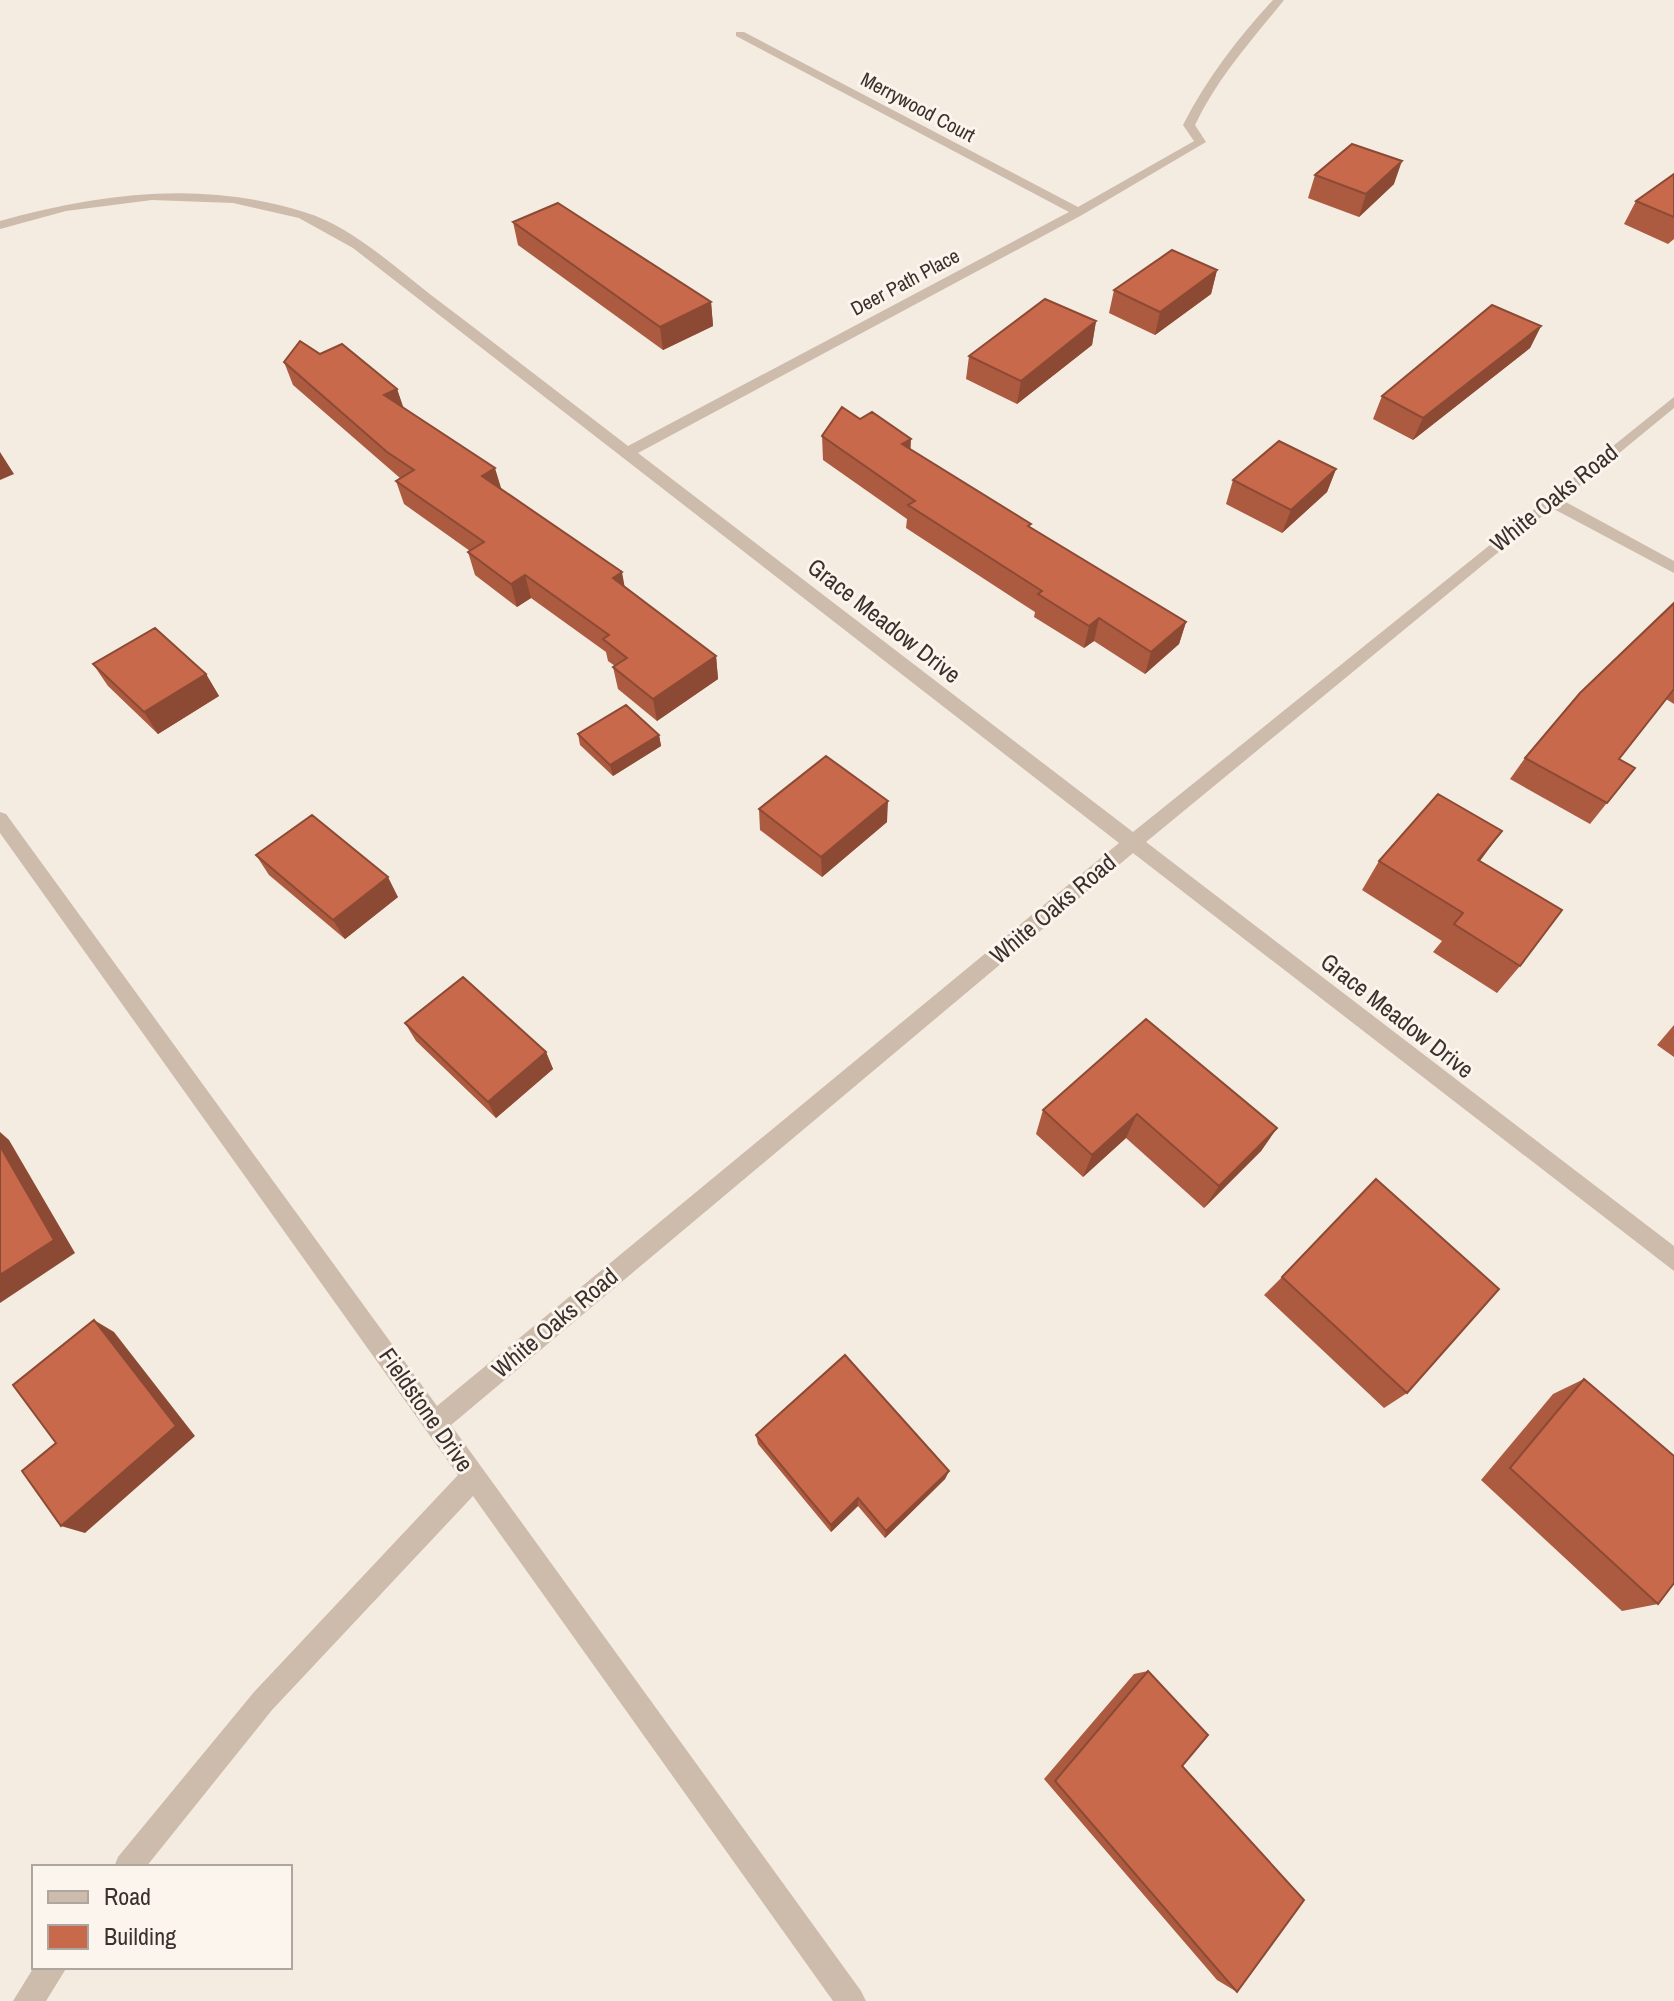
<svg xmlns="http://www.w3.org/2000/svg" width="1674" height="2001" viewBox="0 0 1674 2001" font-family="'Archivo Narrow',sans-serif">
	<rect width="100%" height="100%" fill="#f4ebe1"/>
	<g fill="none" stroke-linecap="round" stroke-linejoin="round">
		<path fill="#cdbbac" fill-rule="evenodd" d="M1273,0H1284C1251,41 1218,77 1195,125L1206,142L1196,144L1183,125C1207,78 1238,38 1273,0Z"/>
		<path fill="#cdbbac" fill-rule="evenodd" d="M736,32H744L1078,207L1196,140L1206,142L1082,215L638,453L1133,832L1674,397V408L1562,500L1674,561V573L1552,508L1146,842L1674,1246V1271L1133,853L451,1425L861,1991L866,2001H833L473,1496L272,1710L146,1867H114L118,1857L254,1692L458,1475L0,833V812L6,814L437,1406L1119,843L353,248L299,218L233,203L152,200L66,211L0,229V221C100,193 203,180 304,212C349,225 394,266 431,295C497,345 562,395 628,446L1069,212L736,36Z
			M34,1967H67L46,2001H13Z"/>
	</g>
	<path fill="#ac5a40" d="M1674,174V239L1668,244L1624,224L1636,201Z
		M1315,175L1394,184L1359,217L1308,198Z
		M513,222L711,302L713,326L663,350L518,245Z
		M1217,270L1211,294L1155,335L1109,313L1114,290Z
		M1096,321L1092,345L1017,404L966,379L969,356Z
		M1541,326L1530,348L1413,440L1373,419L1382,396Z
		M320,354L397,389L403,408L501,489L624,586L716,656L718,679L657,721L618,689L613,667L615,666L608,661L606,652L531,598L517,607L475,575L468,552L470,551L404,504L396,481L400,478L293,385L284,362Z
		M822,436L911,450L1030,527L1186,622L1179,644L1145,674L1094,641L1084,648L1034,617L1035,612L906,528L907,519L823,460Z
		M1336,469L1327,492L1282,533L1226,504L1233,480Z
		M1674,603V704L1666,699L1619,759L1635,768L1590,824L1510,779L1525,758Z
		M93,664L206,674L219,696L158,734L108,686Z
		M578,734L659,735L661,746L613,776L580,745Z
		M759,809L887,822L822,877L760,830Z
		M256,855L398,897L345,939L269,875Z
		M1379,861H1480L1520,966L1497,993L1433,952L1442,941L1362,890Z
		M1146,1019L1277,1128L1261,1151L1204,1208L1126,1138L1083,1177L1036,1134L1043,1110Z
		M405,1023L546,1052L553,1069L496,1118L416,1041Z
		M1674,1025V1057L1657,1045Z
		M1282,1277L1407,1393L1384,1408L1264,1295Z
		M1584,1379L1658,1604L1622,1611L1481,1480L1553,1394Z
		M756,1435L949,1471L945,1479L885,1538L858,1506L831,1532L758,1444Z
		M1148,1671L1182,1766L1237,1992L1217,1980L1044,1779L1134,1674Z"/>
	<path fill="#8c4a34" d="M1402,161L1394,184L1359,217L1366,194Z
		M1217,270L1211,294L1155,335L1160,312Z
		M711,302L713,326L663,350L660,327Z
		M1096,321L1092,345L1017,404L1021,381Z
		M1541,326L1530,348L1413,440L1423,418Z
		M397,389L405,412L384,395Z
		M911,439L910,462L902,444Z
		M0,452L14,474L0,480Z
		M495,468L502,491L482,476Z
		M1336,469L1327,492L1282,533L1291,510Z
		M622,572L626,594L613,578Z
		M525,575L531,598L517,607L511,584Z
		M1099,618L1094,641L1084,648L1089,626Z
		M1186,622L1179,644L1145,674L1151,652Z
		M716,656L718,679L657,721L653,699Z
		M206,674L219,696L158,734L144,712Z
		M659,735L661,746L613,776L610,765Z
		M888,801L887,822L822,877L821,857Z
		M1502,831L1480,861L1478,860Z
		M388,877L398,897L345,939L333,920Z
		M546,1052L553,1069L496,1118L488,1102Z
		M1137,1114L1126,1138L1083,1177L1092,1155Z
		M1277,1128L1261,1151L1204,1208L1219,1186Z
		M0,1132L9,1140L75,1253L0,1303Z
		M94,1320L114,1332L195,1436L85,1533L61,1526Z
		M949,1471L945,1479L885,1538L886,1531Z
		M858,1498V1506L831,1532V1525Z"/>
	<path fill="#c8694b" stroke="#8c4a34" stroke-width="2" d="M1352,144L1402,161L1366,194L1315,175Z
		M1674,174V217L1636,201Z
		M558,203L711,302L660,327L513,222Z
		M1172,250L1217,270L1160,312L1114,290Z
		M1045,299L1096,321L1021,381L969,356Z
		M1492,305L1541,326L1423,418L1382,396Z
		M300,341L320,354L342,344L397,389L384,395L495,468L482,476L622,572L613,578L716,656L653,699L613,667L627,658L603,639L609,635L525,575L511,584L468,552L484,542L396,481L414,470L387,452L284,362Z
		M842,407L860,419L872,412L911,439L902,444L1031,524L1028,526L1186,622L1151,652L1099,618L1089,626L1038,594L1042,591L908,505L915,501L822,436Z
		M1279,441L1336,469L1291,510L1233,480Z
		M1674,603V689L1619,759L1635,768L1607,803L1525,758L1580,693Z
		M155,628L206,674L144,712L93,664Z
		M626,705L659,735L610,765L578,734Z
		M826,756L888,801L821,857L759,809Z
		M1438,794L1502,831L1478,860L1562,910L1520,966L1454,924L1463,913L1379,861Z
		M312,815L388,877L333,920L256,855Z
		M463,977L546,1052L488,1102L405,1023Z
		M1146,1019L1277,1128L1219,1186L1137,1114L1092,1155L1043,1110Z
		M0,1146L54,1240L0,1275Z
		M1376,1179L1499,1289L1407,1393L1282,1277Z
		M94,1320L176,1426L61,1526L22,1471L56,1443L13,1385Z
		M845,1355L949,1471L886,1531L858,1498L831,1525L756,1435Z
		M1584,1379L1674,1456V1583L1658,1604L1510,1468Z
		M1148,1671L1208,1735L1182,1766L1304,1900L1237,1992L1055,1781Z"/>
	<g text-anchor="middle" stroke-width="6" stroke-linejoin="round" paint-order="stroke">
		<g font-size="20" fill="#3b302b" stroke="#fbf5ee">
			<text transform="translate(918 107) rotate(28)" y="7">Merrywood Court</text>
			<text transform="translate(905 282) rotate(-28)" y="7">Deer Path Place</text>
		</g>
		<g font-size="24" fill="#3b302b" stroke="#fbf5ee">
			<text transform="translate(1554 498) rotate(-39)" y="8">White Oaks Road</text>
			<text transform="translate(884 621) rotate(38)" y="8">Grace Meadow Drive</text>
			<text transform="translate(1053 909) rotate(-40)" y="8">White Oaks Road</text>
			<text transform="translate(1397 1016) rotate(38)" y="8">Grace Meadow Drive</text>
			<text transform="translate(555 1323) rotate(-40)" y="8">White Oaks Road</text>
			<text transform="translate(426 1410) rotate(55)" y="8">Fieldstone Drive</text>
		</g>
	</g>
	<rect x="32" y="1865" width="260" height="104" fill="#fbf5ee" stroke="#aea6a0" stroke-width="2"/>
	<rect x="48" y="1891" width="40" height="12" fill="#cdbbac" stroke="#aea6a0" stroke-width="2"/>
	<text x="104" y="1905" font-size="24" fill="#3b302b">Road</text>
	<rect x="48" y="1925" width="40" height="24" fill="#c8694b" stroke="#aea6a0" stroke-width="2"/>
	<text x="104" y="1945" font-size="24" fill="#3b302b">Building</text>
</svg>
